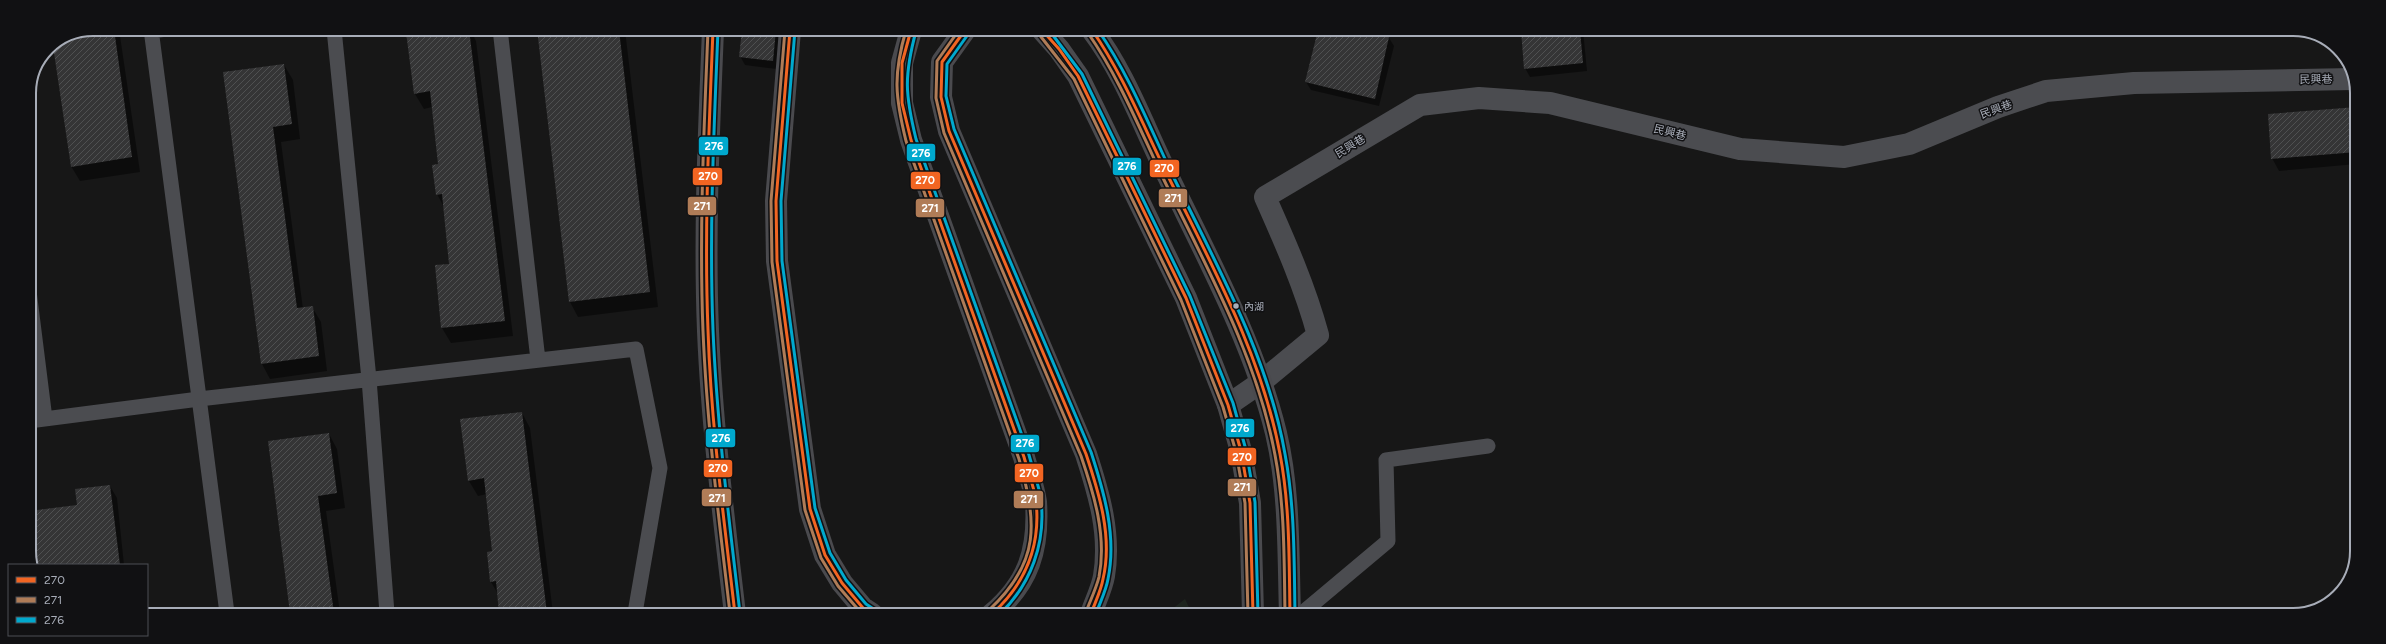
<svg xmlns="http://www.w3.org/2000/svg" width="2386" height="644" viewBox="0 0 2386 644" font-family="Figtree,'Noto Sans TC',sans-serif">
	<defs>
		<pattern id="forest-firs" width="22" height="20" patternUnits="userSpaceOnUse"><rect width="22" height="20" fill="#1d241e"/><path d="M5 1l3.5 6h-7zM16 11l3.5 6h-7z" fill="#3b413d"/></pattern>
		<pattern id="building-hatch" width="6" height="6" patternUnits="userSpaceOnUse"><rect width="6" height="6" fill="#353536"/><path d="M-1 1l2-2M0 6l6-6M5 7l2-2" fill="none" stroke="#4f5051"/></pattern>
	</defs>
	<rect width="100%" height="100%" fill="#171717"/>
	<path fill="url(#forest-firs)" d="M1185,599L1192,614H1166Z"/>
	<path fill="#0007" d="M93,29H119L140,172L80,181L71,166L54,45Z
		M438,29H470L476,41L513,336L451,343L442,328L436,266L450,265L444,207L437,194L439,164L432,107L424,109L415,94L407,33Z
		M538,29L625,30L658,307L578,317L570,302Z
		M743,30H782L777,69L745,65L740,56Z
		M1521,30H1583L1587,71L1530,77L1525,68Z
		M1389,38L1394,46L1379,106L1311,90L1306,82Z
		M284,65L293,80L300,139L281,142L303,309L312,307L321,322L327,371L270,379L262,364L224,73Z
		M2357,108V164L2279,171L2272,158Z
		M522,413L530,428L553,613H500L498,594L491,582L488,553L494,552L487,494L478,496L469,481L461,420Z
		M329,434L337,449L345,508L326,511L340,613H291L269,442Z
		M110,486L117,498L124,565H33L29,540Z"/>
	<path fill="url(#building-hatch)" d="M93,29H114L132,157L71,167L53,46Z
		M429,29H469L505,321L441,328L435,265L449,264L442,194L436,195L432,165L438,164L430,91L414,94L406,32Z
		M537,29L619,30L650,292L569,302Z
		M742,30H776L773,61L739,57Z
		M1318,30H1362L1389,37L1375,99L1305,82Z
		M1521,30H1580L1583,63L1524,69Z
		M284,64L292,124L273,127L297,308L313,306L319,356L261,364L223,72Z
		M2357,107V152L2271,159L2268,114Z
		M522,412L547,613H499L496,581L490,582L487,552L492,551L484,478L468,481L460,419Z
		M329,433L337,493L318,496L334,613H290L268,441Z
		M110,485L120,565H33L29,548V511L77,505L75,489Z"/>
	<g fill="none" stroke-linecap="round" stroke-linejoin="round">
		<path stroke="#4b4c50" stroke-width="15" d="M151,29L227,613
			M334,29L369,379L387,613
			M500,29L538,360
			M151,31L167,29
			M29,291L45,419
			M29,421L199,399L636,349L660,468L635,613
			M1301,614L1388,541L1386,460L1488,446"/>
		<path stroke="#4b4c50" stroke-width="22" d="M1228,405L1260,383L1318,335C1305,287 1285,242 1265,197L1420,105L1479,98L1550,103L1740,149L1844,157L1909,144L1998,107L2046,91L2134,83L2353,79"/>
		<path stroke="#4a4a4e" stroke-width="22" d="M713,30C709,130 704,231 708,331C712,426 724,520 735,614
			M790,30L776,201L777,261L810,509L825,555L842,583L863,608L872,614
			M911,30L902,63V103L911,140L1024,457C1028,472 1034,487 1036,502C1039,549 1029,583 992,614
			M965,30L942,62L941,97L949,131L1086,454C1099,494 1111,534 1104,576C1102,588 1095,602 1091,614
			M1042,30L1059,49L1078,76L1186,298L1228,405L1241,451L1250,503L1253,614
			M1092,30C1124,72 1143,125 1166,172C1206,255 1254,343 1276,433C1290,492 1288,554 1290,614"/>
		<defs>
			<path id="bus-1" d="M713,30C709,130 704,230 708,330C711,425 724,519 735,614
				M790,30L776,201L777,261L810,509L825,555L842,583L863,608L871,614
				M911,30L902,63V103L911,140L1024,457C1028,472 1034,486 1036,501C1041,546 1025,584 992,614
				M965,30L942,62L941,97L949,131L1086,454C1099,493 1113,537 1103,579C1101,591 1095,602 1091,614
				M1042,30L1059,49L1078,76L1186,298L1228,405L1241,451L1250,503L1253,614
				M1092,30C1124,76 1144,128 1169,178C1212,266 1262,356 1280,454C1290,506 1289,561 1290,614"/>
			<path id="bus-2" d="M708,30C704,130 699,231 703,331C707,426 719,520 730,613
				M785,30L771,201L772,262L805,510L821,558L838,586L862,614
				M906,30C893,75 895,96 906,141L1019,459C1037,522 1041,562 989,610
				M959,30L937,61L936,98L944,133L1081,456C1094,494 1107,536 1099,577C1096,589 1090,601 1086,612
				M1038,33L1074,79L1181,300L1223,407L1236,452L1245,503L1248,614
				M1088,33C1120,79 1140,130 1164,180C1207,268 1257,357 1275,455C1285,507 1284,561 1285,614"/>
			<path id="bus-3" d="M718,30C714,130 709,230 713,330C717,425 729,519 740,613
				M795,30L781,201L782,261L815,508L830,553L846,580L866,604L875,610
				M1049,30L1082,74L1190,296L1233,403L1246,450L1255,502L1258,614
				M1098,30C1130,76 1150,128 1174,178C1217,266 1268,356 1285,454C1295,507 1294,561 1295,614
				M916,31C904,76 905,94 916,139L1029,455C1033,470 1039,485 1041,500C1046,543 1031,584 1000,614
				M969,33L947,64L946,96L954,129L1091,452C1104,492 1117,536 1108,579C1106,591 1100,602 1096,614"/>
		</defs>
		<use href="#bus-1" stroke="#111113" stroke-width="6"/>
		<use href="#bus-2" stroke="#111113" stroke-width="6"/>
		<use href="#bus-3" stroke="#111113" stroke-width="6"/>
		<use href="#bus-1" stroke="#f26522" stroke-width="3"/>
		<use href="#bus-2" stroke="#b07c57" stroke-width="3"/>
		<use href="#bus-3" stroke="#00a9ce" stroke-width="3"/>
	</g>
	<circle fill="#a8adb8" stroke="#111113" stroke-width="1.5" cx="1236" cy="306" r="3.5"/>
	<g text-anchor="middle" stroke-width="3" stroke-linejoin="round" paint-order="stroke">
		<g font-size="10" fill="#a8adb8" stroke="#111113" text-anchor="start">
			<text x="1244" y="310">內湖</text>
		</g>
		<g font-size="11" fill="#a8adb8" stroke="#111113">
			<text transform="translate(2316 79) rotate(-1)" y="4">民興巷</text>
			<text transform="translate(1996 109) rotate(-20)" y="4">民興巷</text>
			<text transform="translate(1670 132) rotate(14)" y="4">民興巷</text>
			<text transform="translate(1350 146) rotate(-31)" y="4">民興巷</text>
		</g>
	</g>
	<path d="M0 0H2386V644H0ZM93 36H2293A57 57 0 0 1 2350 93V551A57 57 0 0 1 2293 608H93A57 57 0 0 1 36 551V93A57 57 0 0 1 93 36Z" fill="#111113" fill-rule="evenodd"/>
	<path fill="none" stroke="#a8adb8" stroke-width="2" d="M93 36H2293A57 57 0 0 1 2350 93V551A57 57 0 0 1 2293 608H93A57 57 0 0 1 36 551V93A57 57 0 0 1 93 36Z"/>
	<g stroke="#111113" stroke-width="1.5">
		<rect x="698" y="136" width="31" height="20" rx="4" fill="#00a9ce"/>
		<rect x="906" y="143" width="30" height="19" rx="4" fill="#00a9ce"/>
		<rect x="1112" y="157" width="30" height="19" rx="4" fill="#00a9ce"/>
		<rect x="1149" y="159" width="31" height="19" rx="4" fill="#f26522"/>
		<rect x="692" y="167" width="31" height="19" rx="4" fill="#f26522"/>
		<rect x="910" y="171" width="31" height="19" rx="4" fill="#f26522"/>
		<rect x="1158" y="188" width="30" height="20" rx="4" fill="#b07c57"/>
		<rect x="687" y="196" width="30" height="20" rx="4" fill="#b07c57"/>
		<rect x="915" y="198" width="30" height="20" rx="4" fill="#b07c57"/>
		<rect x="1225" y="418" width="30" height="20" rx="4" fill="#00a9ce"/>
		<rect x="705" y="428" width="31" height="20" rx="4" fill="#00a9ce"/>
		<rect x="1010" y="434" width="30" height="19" rx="4" fill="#00a9ce"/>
		<rect x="1227" y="447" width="30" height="19" rx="4" fill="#f26522"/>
		<rect x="703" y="459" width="30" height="19" rx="4" fill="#f26522"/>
		<rect x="1014" y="463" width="30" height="20" rx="4" fill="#f26522"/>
		<rect x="1227" y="478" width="30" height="19" rx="4" fill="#b07c57"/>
		<rect x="701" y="488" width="31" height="19" rx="4" fill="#b07c57"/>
		<rect x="1013" y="490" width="31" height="19" rx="4" fill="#b07c57"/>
	</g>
	<g font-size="11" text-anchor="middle" font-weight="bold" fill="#fff">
		<text x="714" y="150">276</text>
		<text x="921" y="157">276</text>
		<text x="1127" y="170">276</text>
		<text x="1164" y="172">270</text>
		<text x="708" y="180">270</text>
		<text x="925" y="184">270</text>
		<text x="1173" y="202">271</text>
		<text x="702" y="210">271</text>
		<text x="930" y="212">271</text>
		<text x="1240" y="432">276</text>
		<text x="721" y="442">276</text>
		<text x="1025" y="447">276</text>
		<text x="1242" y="461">270</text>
		<text x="718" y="472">270</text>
		<text x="1029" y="477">270</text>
		<text x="1242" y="491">271</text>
		<text x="717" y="502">271</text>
		<text x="1029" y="503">271</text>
	</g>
	<rect x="8" y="564" width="140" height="72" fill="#111113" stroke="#4d4f55"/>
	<rect x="16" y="577" width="20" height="6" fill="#f26522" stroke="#4d4f55"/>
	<text x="44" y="584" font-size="12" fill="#a8adb8">270</text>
	<rect x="16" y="597" width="20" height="6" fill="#b07c57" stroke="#4d4f55"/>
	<text x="44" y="604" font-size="12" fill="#a8adb8">271</text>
	<rect x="16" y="617" width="20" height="6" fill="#00a9ce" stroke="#4d4f55"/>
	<text x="44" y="624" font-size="12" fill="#a8adb8">276</text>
</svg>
